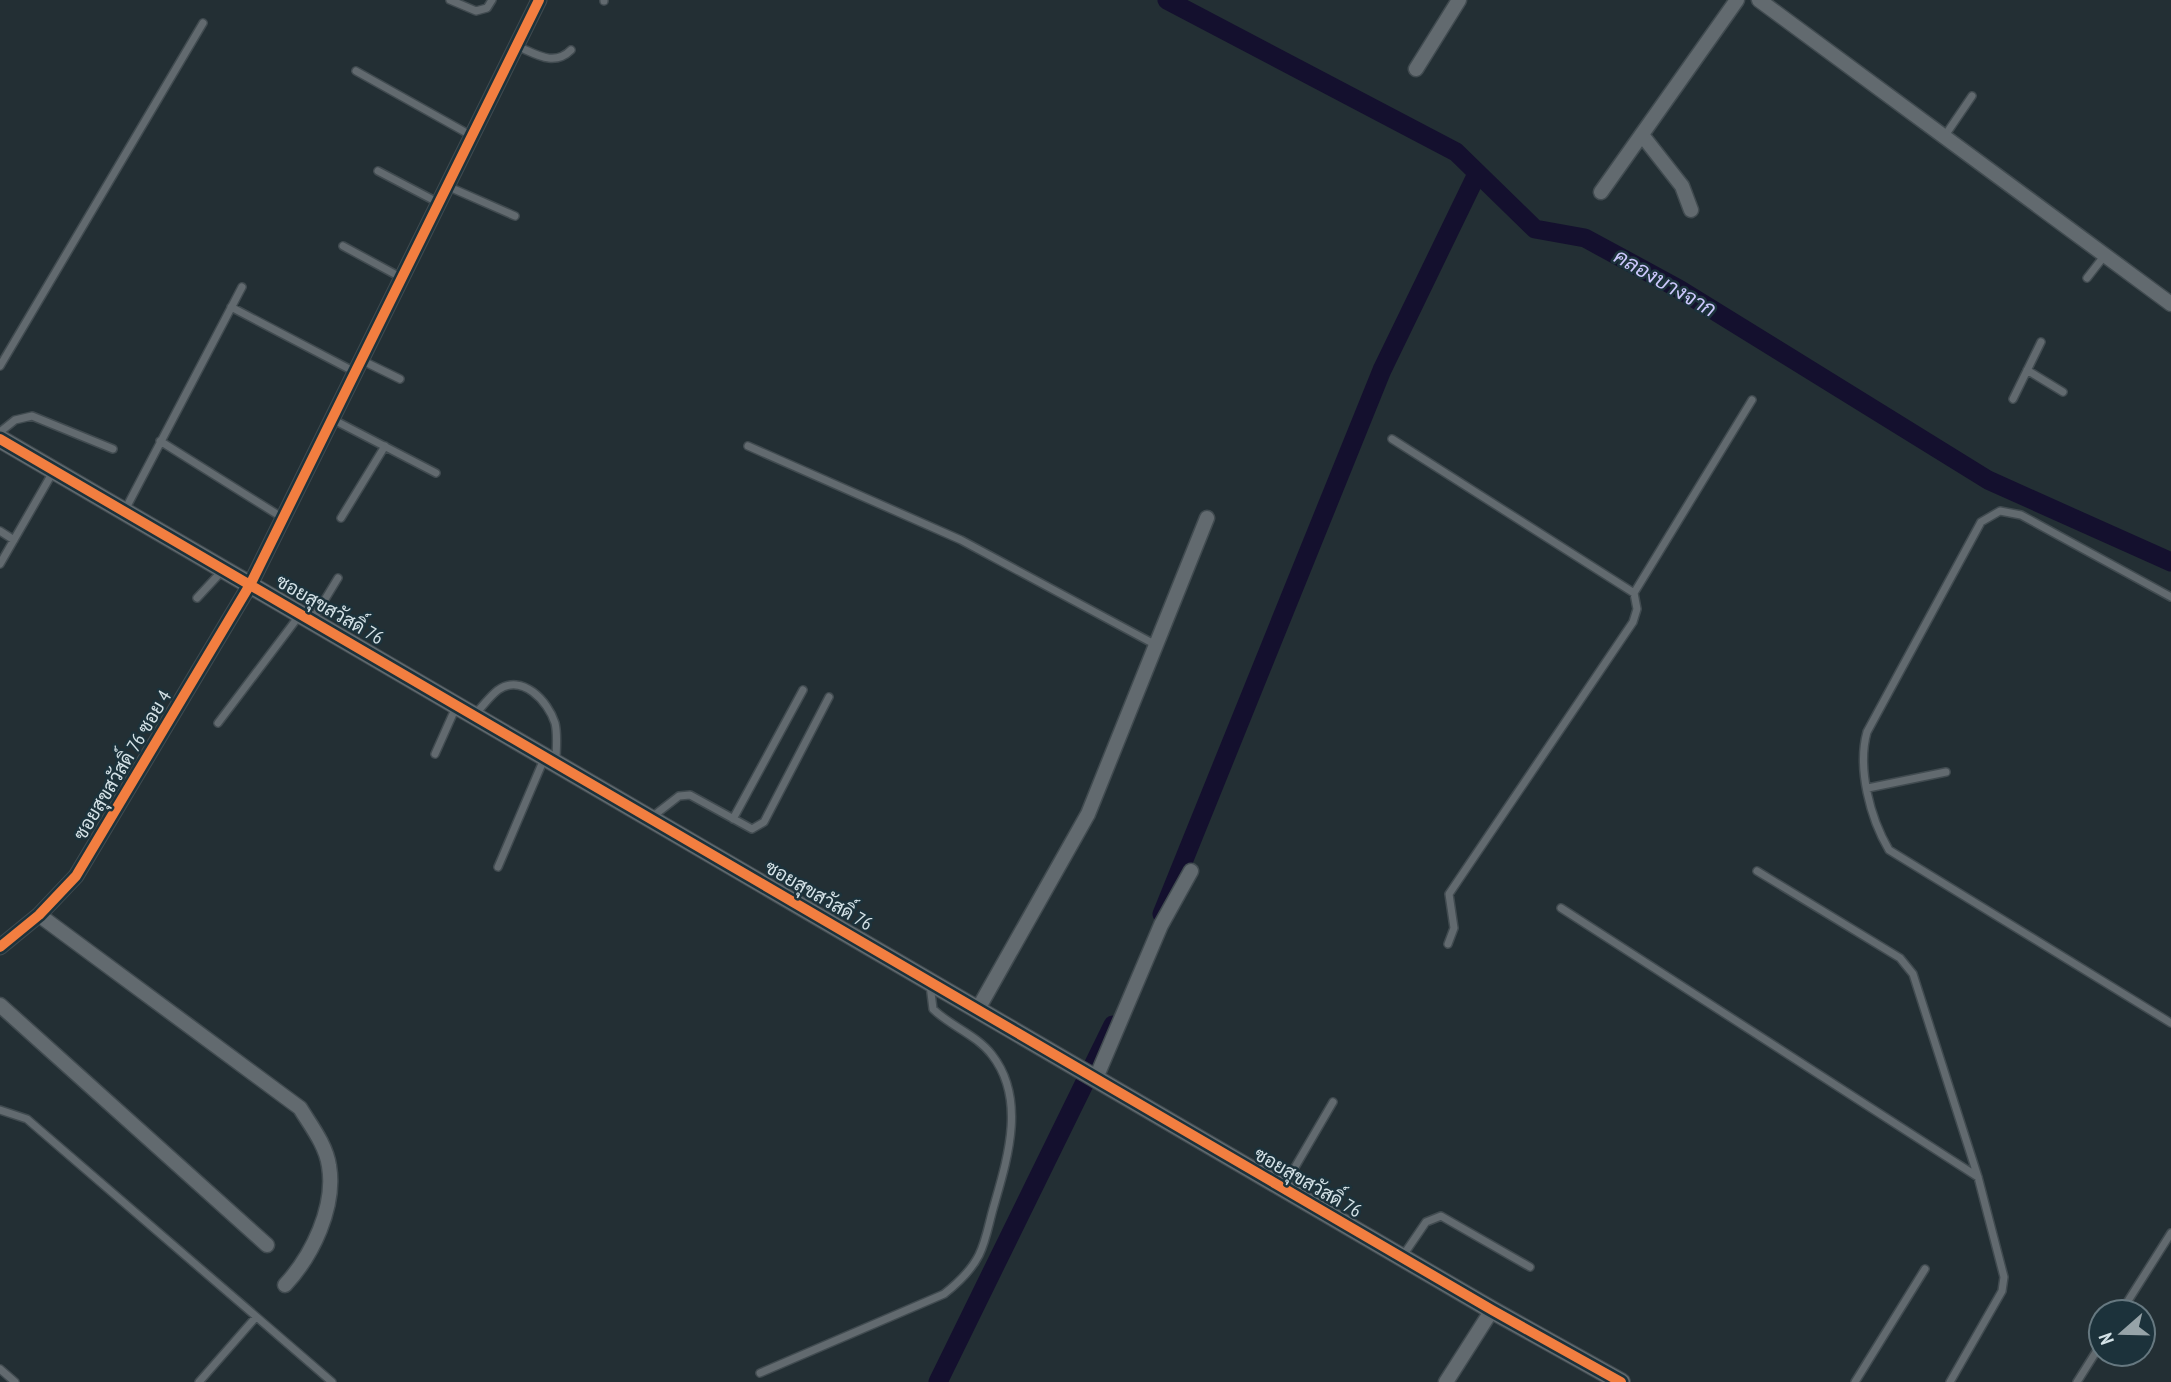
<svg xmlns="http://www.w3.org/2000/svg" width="2171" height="1382" viewBox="0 0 2171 1382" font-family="'PT Sans Narrow',Sarabun,sans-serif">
	<rect width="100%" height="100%" fill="#232f34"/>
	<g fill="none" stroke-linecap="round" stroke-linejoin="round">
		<path stroke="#14102e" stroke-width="19" d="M1167,0L1456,152L1535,229L1585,238L1679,289L1988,480L2171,562
			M1162,914L1382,370L1477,174
			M938,1382L1113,1025"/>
		<defs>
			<path id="service" d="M450,0L476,11L487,8L492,0
				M604,1V0
				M517,46C536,54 554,67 571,50
				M356,71L472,136
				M1944,137L1972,96
				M378,171L439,203
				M447,186L515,216
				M343,246L402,278
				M2087,278L2105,255
				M231,307L355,372
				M361,360L400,379
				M0,366L203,23
				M2027,370L2063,392
				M2013,399L2041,342
				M332,419L436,473
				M0,432L15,420L32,416L113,449
				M1392,439L1634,593L1637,609L1633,622L1449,894L1454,928L1448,944
				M160,441L283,518
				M748,446L961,540L1156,645
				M125,510L242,287
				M341,518L385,446
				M0,531L14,540
				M0,564L53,472
				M1634,593L1752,400
				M2171,597L2021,515L2000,511L1981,522L1867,732C1857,768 1870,818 1889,850L2171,1023
				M197,598L223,570
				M313,619L338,578
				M475,714C483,706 490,696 498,690C522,673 548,701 555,723C558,735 556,749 556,761
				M218,723L299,616
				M435,754L456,707
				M1868,788L1946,772
				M652,817L679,796L690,795L752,829L764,822L829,697
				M733,819L803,690
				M498,867L544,759
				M1757,871L1900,958L1913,974L1978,1177L2004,1277L2002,1291L1950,1382
				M1561,908L1978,1177
				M0,1110L27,1119L332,1382
				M1284,1186L1333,1102
				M1402,1257L1426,1222L1441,1216L1530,1267
				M2121,1312L2171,1233
				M0,1369L15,1382
				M760,1373L944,1294C958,1283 971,1271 979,1255C986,1241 989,1223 993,1209C1007,1160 1027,1100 992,1055C977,1035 950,1026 933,1009L930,985
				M199,1382L256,1317
				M1855,1382L1925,1269
				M2077,1382L2101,1344"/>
			<path id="minor" d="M1759,0L2171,304
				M1416,69L1459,0
				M1642,135L1682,186L1691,210
				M1601,192L1737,0
				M39,915L300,1108C311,1126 326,1145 329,1166C336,1207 312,1256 285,1285
				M0,947L39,915L76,876L251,583L539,0
				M0,1005L267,1245
				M978,1009L1088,814L1207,518
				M1096,1078L1161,925L1191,871
				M1446,1382L1492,1310"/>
			<path id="tertiary" d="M0,439L1492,1310L1621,1382"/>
		</defs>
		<use href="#service" stroke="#414b50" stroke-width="10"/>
		<use href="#minor" stroke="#414b50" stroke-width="17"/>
		<use href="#tertiary" stroke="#414b50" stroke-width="20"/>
		<use href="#service" stroke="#626a6f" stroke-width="7"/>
		<use href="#minor" stroke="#626a6f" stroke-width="14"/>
		<use href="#tertiary" stroke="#626a6f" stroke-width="18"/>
		<defs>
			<path id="cycleway" d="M0,439L1492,1310L1621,1382
				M0,947L39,915L76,876L251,583L539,0"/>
		</defs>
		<use href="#cycleway" stroke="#1c323b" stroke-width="15"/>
		<use href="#cycleway" stroke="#f27e40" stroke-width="10"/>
	</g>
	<g text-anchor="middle" stroke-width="5" stroke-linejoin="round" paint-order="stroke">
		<g font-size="19" fill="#d4e2e7" stroke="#1c323b">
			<text transform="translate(330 609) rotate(30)" y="7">ซอยสุขสวัสดิ์ 76</text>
			<text transform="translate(122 765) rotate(-59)" y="7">ซอยสุขสวัสดิ์ 76 ซอย 4</text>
			<text transform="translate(819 895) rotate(30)" y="7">ซอยสุขสวัสดิ์ 76</text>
			<text transform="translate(1308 1182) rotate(30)" y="7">ซอยสุขสวัสดิ์ 76</text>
		</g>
		<g font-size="21" font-style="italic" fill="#cbc7fc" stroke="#1c323b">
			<text transform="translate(1665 283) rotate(30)" y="7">คลองบางจาก</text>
		</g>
	</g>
	<g transform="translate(2122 1333) rotate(250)"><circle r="33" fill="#1c323b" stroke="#667880" stroke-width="2"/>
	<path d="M0-5L12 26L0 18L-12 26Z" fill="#96a3a8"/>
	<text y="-10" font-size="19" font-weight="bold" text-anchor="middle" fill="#d4e2e7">N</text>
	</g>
</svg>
